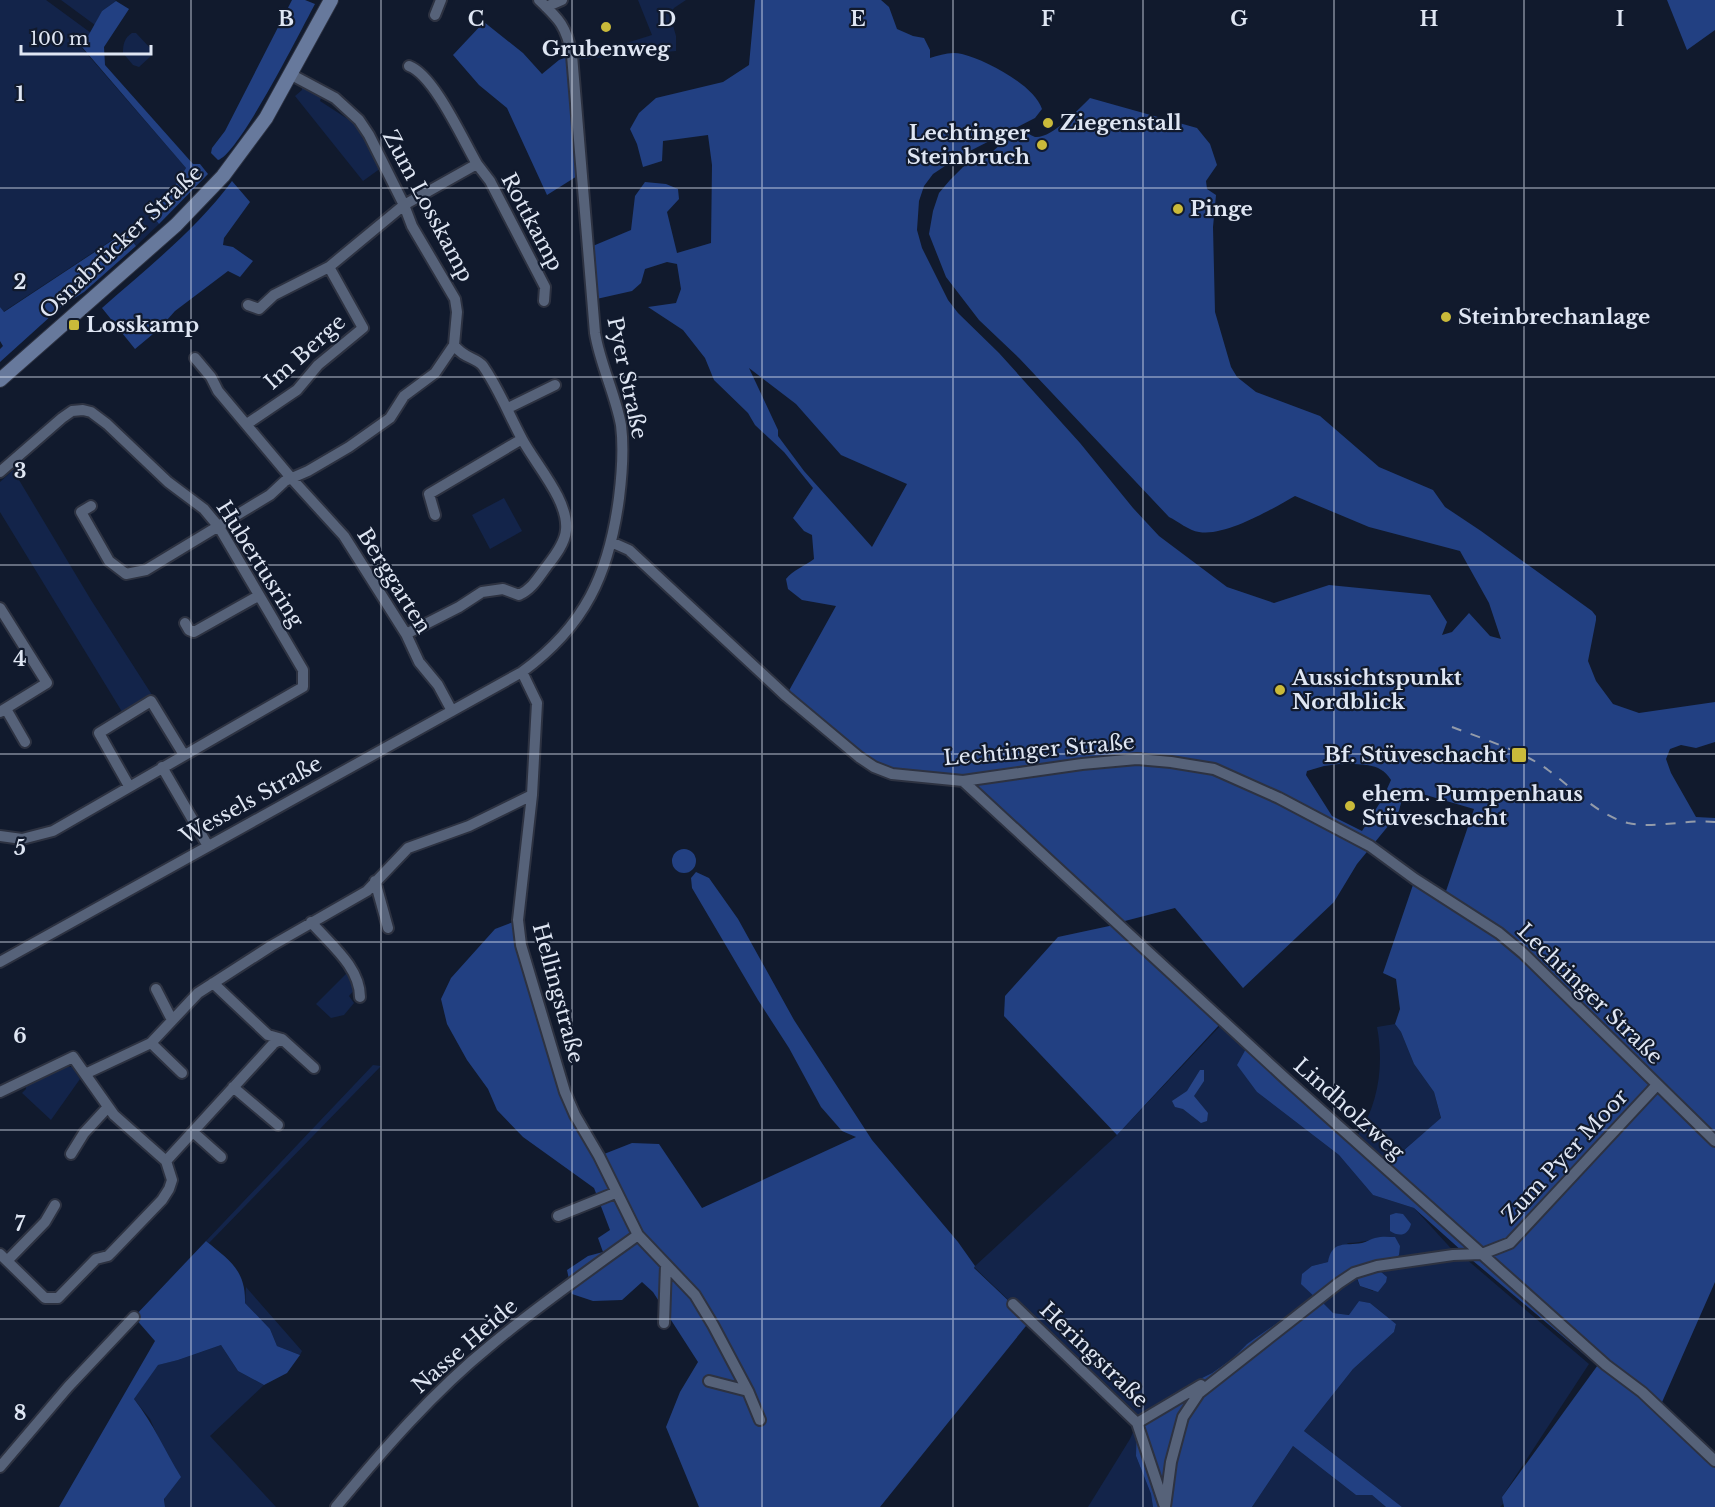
<svg xmlns="http://www.w3.org/2000/svg" width="1715" height="1507" viewBox="0 0 1715 1507" font-family="'Libre Baskerville',serif">
	<rect width="100%" height="100%" fill="#111a2d"/>
	<path fill="#13244a" fill-rule="evenodd" d="M0,0H46L91,33L82,48L186,168L171,192L150,211L159,224L136,246L124,232L3,312L0,307Z
		M61,0H115L116,1L102,11L95,25Z
		M638,0H686L674,8L670,15L676,36V51L572,60L652,35Z
		M132,33H136L152,50L151,56L139,67L133,65L123,53C123,45 124,38 132,33Z
		M302,85L322,95L320,101L357,125L381,168L363,181L295,96L302,90Z
		M13,470L91,600L154,698L124,715L0,512V482Z
		M504,498L522,531L490,549L472,515Z
		M349,971L357,987L349,996L354,1003L344,1015L331,1018L316,1004Z
		M1222,1024L1247,1047L1257,1092L1339,1155L1373,1195L1414,1208L1458,1256L1465,1258L1589,1364L1502,1497L1507,1500L1500,1507H1402L1304,1431L1353,1369L1394,1332L1396,1324L1370,1303L1359,1301L1350,1315L1333,1313L1264,1335L1247,1344L1233,1358L1212,1373L1190,1384L1158,1403L1136,1456L1151,1494L1153,1507H1088L1130,1439L1137,1423L974,1267L1117,1135ZM1395,1237L1377,1266L1381,1272L1373,1291L1360,1286L1354,1273L1312,1266L1328,1262L1348,1243C1364,1243 1378,1237 1395,1237Z
		M1395,1024L1401,1032L1414,1064L1434,1092L1441,1119L1388,1163L1358,1135C1379,1103 1384,1064 1377,1027Z
		M373,1065L381,1066L209,1243L206,1241Z
		M63,1066L72,1067L80,1079L51,1120L22,1093L26,1089V1085Z
		M246,1287L302,1351L300,1355L277,1346L270,1329L245,1303Z
		M221,1345L238,1371L264,1385L210,1436L276,1507H165L161,1444L150,1419L134,1399L157,1365L178,1360Z
		M1293,1446L1356,1495H1372L1386,1507H1252Z"/>
	<path fill="#224082" fill-rule="evenodd" d="M292,0H305L315,4C301,30 239,154 218,160L211,153L212,148L225,131Z
		M755,0H881L889,7L897,29L913,36L924,38L930,50V58C940,55 951,51 962,54C986,60 1034,85 1042,109L1035,118L960,156L933,174L924,186L919,201L917,230L922,248L948,300L958,313L999,353L1080,443L1133,508L1159,536L1227,587L1274,603L1329,585L1430,595L1447,622L1442,635L1452,632L1469,613L1490,636L1501,639L1489,603L1460,551L1369,527L1295,496C1272,509 1225,537 1199,532C1189,531 1178,521 1169,517L1019,358L979,320L946,277L929,234L933,211L939,193L950,180L963,167L993,151L1007,139L1027,132C1029,134 1032,136 1035,137C1051,139 1079,109 1090,98L1197,128L1210,144L1217,165L1206,181L1207,189L1216,195L1213,227L1215,312L1231,367L1237,377L1256,392L1320,416L1379,467L1433,490L1445,507L1481,531L1592,611L1596,616V620L1588,661L1596,681L1613,704L1639,713L1715,702V742L1696,748L1681,745L1670,749L1666,759L1671,773L1696,817L1715,818V1282L1659,1409L1715,1460V1507H1504L1502,1497L1603,1358L1388,1164L1441,1118L1434,1092L1414,1064L1401,1032L1395,1024L1400,1009L1396,979L1383,973L1415,879L1444,897L1474,809L1405,789L1398,814L1357,864L1334,902L1243,988L1175,908L1121,922L963,781L874,767L786,696L836,606L802,600L788,589L786,579C793,570 805,566 814,559L812,535L804,531L793,518L813,488L784,452L755,425L748,413L714,380L705,358L683,330L648,307L676,303L681,289L677,264L667,262L645,269L641,283L632,291L592,300L588,248L631,230L635,196L645,182L666,184L678,189L679,199L667,212L677,253L711,243L712,165L708,135L663,141L662,161L643,167L637,144L630,129L639,113L656,98L723,82L749,65ZM749,368L796,404L841,455L907,484L872,547L804,471L778,436V430ZM1339,764C1359,765 1380,761 1391,780L1383,798L1362,831L1332,816L1306,775L1307,771L1324,766Z
		M1667,0H1715V30L1687,50Z
		M116,1L129,9L104,47L105,65L193,164H200L208,174L159,224L150,212L171,192L186,168L82,47L102,11Z
		M484,22L523,53L542,74L559,60L572,55L582,173L547,195L507,108L479,85L453,55Z
		M232,181L250,202L224,238L223,245L233,247L253,261L240,277L228,271L175,311L159,329L135,349L102,308C147,268 196,230 232,181Z
		M125,232L136,246L84,292L62,306L0,362V349L3,346L0,341V307L4,312Z
		M672 861a12 12 0 1 1 24 0a12 12 0 1 1-24 0Z
		M696,872L709,878L738,919L794,1020L872,1140L958,1242L975,1266L974,1268L1030,1321L880,1507H699L666,1427L680,1392L698,1362L653,1292L642,1282L622,1300L593,1301L572,1294L567,1270L588,1256L603,1252L598,1238L610,1230L594,1188L523,1137L497,1110L488,1089L467,1060L447,1024L441,999L451,978L495,929L518,920L565,1092L599,1156L632,1143L659,1144L702,1208L856,1137L842,1131L821,1107L789,1048L758,1000L692,888L691,878Z
		M1114,925L1221,1023L1117,1135L1004,1016L1005,996L1058,937Z
		M1247,1047L1447,1230L1596,1360L1593,1362L1472,1260L1414,1208L1373,1195L1339,1155L1257,1092L1237,1065Z
		M1396,1213L1403,1214L1411,1224C1408,1236 1399,1237 1390,1231V1215Z
		M1395,1237L1400,1246L1399,1255L1393,1262L1378,1266L1381,1272L1387,1277L1386,1282L1378,1292L1360,1286L1355,1273L1319,1299L1333,1313L1349,1315L1359,1301L1370,1303L1396,1324L1394,1332L1353,1369L1304,1431L1402,1507H1386L1372,1495H1356L1293,1446L1252,1507H1153L1151,1494L1136,1456L1137,1423L1158,1403L1190,1384L1212,1373L1233,1358L1247,1344L1280,1321L1318,1300L1301,1284L1302,1274L1312,1266L1328,1262C1332,1240 1345,1246 1362,1243C1366,1242 1371,1239 1375,1238C1382,1236 1389,1237 1395,1237Z
		M206,1241C229,1260 246,1270 245,1303L270,1329L277,1346L300,1355L287,1373L264,1385L238,1371L221,1345L178,1360L158,1365L134,1399C153,1423 165,1451 181,1477L164,1499L165,1507H59L155,1341L134,1317Z"/>
	<path fill="#274588" d="M1200,1070H1204V1081L1194,1096L1208,1113L1207,1121L1201,1123L1183,1109L1175,1107L1172,1101L1187,1091Z"/>
	<g fill="none" stroke-linecap="round" stroke-linejoin="round">
		<defs>
			<path id="street" d="M546,7L562,0
				M435,15L441,0
				M409,66C434,75 463,140 477,164
				M248,305L259,309L274,295L329,267L404,205L477,164L490,181L545,287L544,301
				M195,358L211,377L218,391L292,479L344,536L406,634L419,662L438,685L452,711
				M508,408L555,385
				M247,424L297,390L318,365L363,328L329,267
				M0,472L62,418L72,411L83,410L91,412L107,424L168,482L204,509L219,527L303,670V687L53,831L22,839L0,836
				M91,506L81,512L109,561L126,574L146,570L270,495L285,481L308,471L349,447L390,418L404,396L435,373L454,345L457,312L455,299L412,226L404,205L369,135L359,120L335,98L290,74
				M435,515L429,494L522,439
				M611,542L629,550L786,696L859,757L874,767L892,774L963,781L1082,764L1137,759L1171,762L1214,769L1279,798L1370,846L1415,879L1499,933L1523,953L1715,1141
				M0,608L47,683L0,712
				M185,623L189,630L194,632L258,596
				M406,634L459,607L482,592L503,589L519,595C532,589 538,578 547,566C555,556 565,543 566,530C569,501 536,465 522,439C509,415 499,389 483,366C476,357 464,359 454,345
				M522,672L537,703L532,795L518,920L521,945L565,1092L575,1115L599,1156L638,1235L695,1295L713,1325L748,1391L760,1420
				M6,709L25,742
				M162,767L208,846
				M963,781L1286,1079L1606,1365L1642,1392L1715,1461
				M129,786L99,733L151,701L184,755
				M375,881L388,928
				M311,922C330,944 360,967 360,997
				M0,962L522,672C585,626 609,574 619,498C622,474 624,449 621,425C615,393 600,364 595,333L572,55C566,26 560,20 539,0
				M156,989L172,1020
				M282,1039L314,1068
				M151,1043L182,1073
				M85,1074L151,1043L198,993L271,946L367,891L408,848L469,826L532,795
				M233,1087L278,1125
				M0,1092L73,1057L114,1115L166,1161L172,1180L169,1189L162,1200L112,1252L108,1256L96,1259L58,1298H45L0,1254
				M193,1132L221,1157
				M71,1154L84,1133L108,1107
				M166,1161L274,1043L282,1039L268,1035L213,983
				M558,1216L615,1193
				M7,1261L45,1222L55,1205
				M1013,1304L1137,1423L1164,1504
				M664,1323L666,1265
				M709,1381L748,1391
				M1137,1423L1201,1385
				M0,1467L68,1387L134,1317
				M336,1507C383,1450 433,1392 491,1345C538,1306 588,1271 638,1235
				M1165,1507L1171,1462L1183,1417L1199,1393L1339,1283L1354,1273L1377,1266L1453,1255L1482,1254L1510,1243L1657,1085"/>
			<path id="secondary" d="M0,380L176,225L223,176L266,118L331,0"/>
		</defs>
		<use href="#street" stroke="#2d3241" stroke-width="14"/>
		<use href="#secondary" stroke="#2d3241" stroke-width="16"/>
		<use href="#street" stroke="#566279" stroke-width="10"/>
		<use href="#secondary" stroke="#67799c" stroke-width="14"/>
		<path stroke="#939baa" stroke-width="2" stroke-dasharray="10 10" stroke-linecap="butt" d="M1452,727C1478,737 1527,753 1548,770C1573,788 1597,815 1628,823C1654,829 1686,819 1715,822"/>
	</g>
	<path fill="none" stroke="#dfe6f3" stroke-width="1.5" stroke-opacity="0.55" d="M191,0V1507M381,0V1507M572,0V1507M762,0V1507M953,0V1507M1143,0V1507M1334,0V1507M1524,0V1507M0,188H1715M0,377H1715M0,565H1715M0,754H1715M0,942H1715M0,1130H1715M0,1319H1715"/>
	<g fill="#caba3a" stroke="#111a2d" stroke-width="2">
		<circle cx="606" cy="27" r="6"/>
		<circle cx="1048" cy="123" r="6"/>
		<circle cx="1042" cy="145" r="6"/>
		<circle cx="1178" cy="209" r="6"/>
		<circle cx="1446" cy="317" r="6"/>
		<rect x="68" y="319" width="12" height="12" rx="3"/>
		<circle cx="1280" cy="690" r="6"/>
		<rect x="1511" y="747" width="16" height="16" rx="3"/>
		<circle cx="1350" cy="806" r="6"/>
	</g>
	<g text-anchor="middle" stroke-width="4.5" stroke-linejoin="round" paint-order="stroke">
		<g font-size="21" font-weight="bold" fill="#dfe6f3" stroke="#111a2d" text-anchor="start">
			<text x="606" y="56" text-anchor="middle">Grubenweg</text>
			<text x="1060" y="130">Ziegenstall</text>
			<text x="1030" y="140" text-anchor="end">Lechtinger<tspan x="1030" dy="24">Steinbruch</tspan></text>
			<text x="1190" y="216">Pinge</text>
			<text x="1458" y="324">Steinbrechanlage</text>
			<text x="86" y="332">Losskamp</text>
			<text x="1292" y="685">Aussichtspunkt<tspan x="1292" dy="24">Nordblick</tspan></text>
			<text x="1506" y="762" text-anchor="end">Bf. Stüveschacht</text>
			<text x="1362" y="801">ehem. Pumpenhaus<tspan x="1362" dy="24">Stüveschacht</tspan></text>
		</g>
		<g font-size="21" fill="#dfe6f3" stroke="#111a2d">
			<text transform="translate(428 206) rotate(62)" y="7">Zum Losskamp</text>
			<text transform="translate(532 222) rotate(62)" y="7">Rottkamp</text>
			<text transform="translate(121 242) rotate(-43)" y="7">Osnabrücker Straße</text>
			<text transform="translate(305 352) rotate(-42)" y="7">Im Berge</text>
			<text transform="translate(627 378) rotate(78)" y="7">Pyer Straße</text>
			<text transform="translate(260 564) rotate(58)" y="7">Hubertusring</text>
			<text transform="translate(394 581) rotate(58)" y="7">Berggarten</text>
			<text transform="translate(1039 750) rotate(-5)" y="7">Lechtinger Straße</text>
			<text transform="translate(251 800) rotate(-29)" y="7">Wessels Straße</text>
			<text transform="translate(558 993) rotate(75)" y="7">Hellingstraße</text>
			<text transform="translate(1590 994) rotate(44)" y="7">Lechtinger Straße</text>
			<text transform="translate(1349 1109) rotate(42)" y="7">Lindholzweg</text>
			<text transform="translate(1565 1156) rotate(-47)" y="7">Zum Pyer Moor</text>
			<text transform="translate(465 1346) rotate(-41)" y="7">Nasse Heide</text>
			<text transform="translate(1094 1355) rotate(44)" y="7">Heringstraße</text>
		</g>
	</g>
	<g font-size="20" text-anchor="middle" font-weight="bold" fill="#dfe6f3" stroke="#111a2d" stroke-width="4.5" stroke-linejoin="round" paint-order="stroke">
		<text x="286" y="26">B</text>
		<text x="476" y="26">C</text>
		<text x="667" y="26">D</text>
		<text x="858" y="26">E</text>
		<text x="1048" y="26">F</text>
		<text x="1239" y="26">G</text>
		<text x="1429" y="26">H</text>
		<text x="1620" y="26">I</text>
		<text x="20" y="101">1</text>
		<text x="20" y="289">2</text>
		<text x="20" y="478">3</text>
		<text x="20" y="666">4</text>
		<text x="20" y="855">5</text>
		<text x="20" y="1043">6</text>
		<text x="20" y="1231">7</text>
		<text x="20" y="1420">8</text>
	</g>
	<path d="M21 45v9h130v-9" fill="none" stroke="#dfe6f3" stroke-width="3"/>
	<text x="30" y="45" font-size="18" fill="#dfe6f3" stroke="#111a2d" stroke-width="4.5" paint-order="stroke">100 m</text>
</svg>
